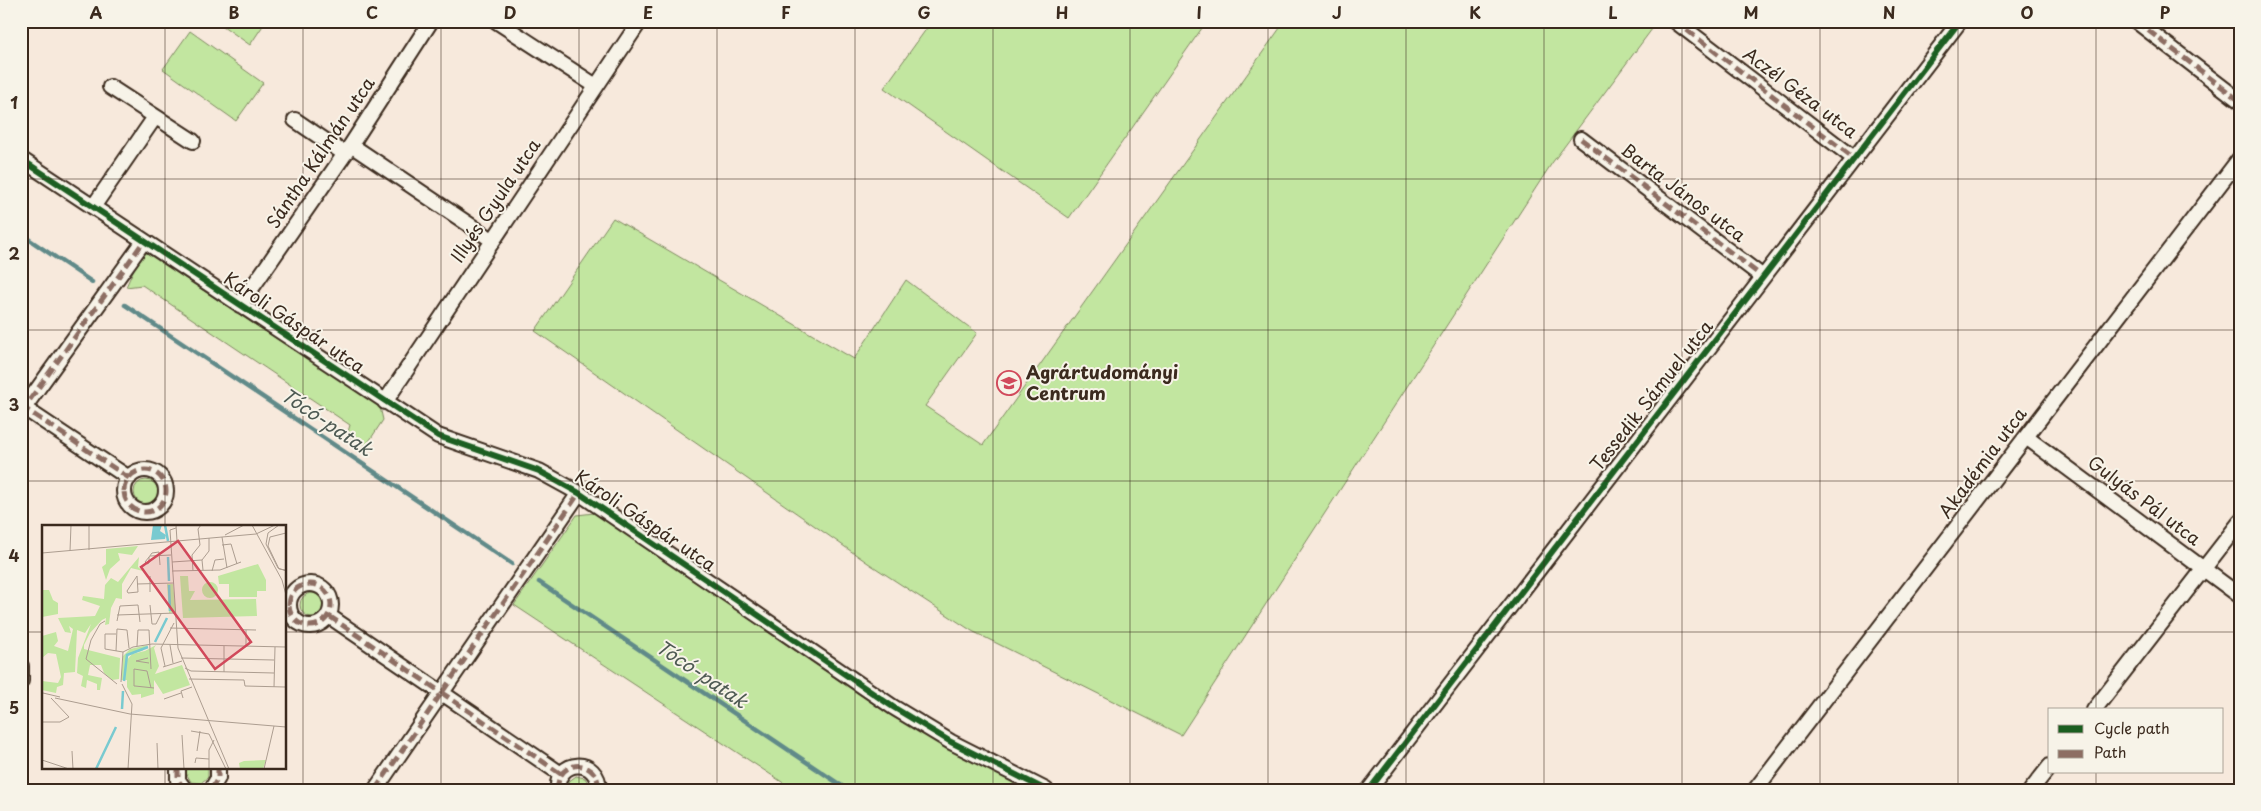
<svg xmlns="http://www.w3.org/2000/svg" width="2261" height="811" viewBox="0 0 2261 811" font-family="'Playpen Sans',sans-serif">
	<rect width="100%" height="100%" fill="#f7e9dc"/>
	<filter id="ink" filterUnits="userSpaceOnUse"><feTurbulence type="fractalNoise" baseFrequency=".02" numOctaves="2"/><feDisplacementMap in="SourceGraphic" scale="10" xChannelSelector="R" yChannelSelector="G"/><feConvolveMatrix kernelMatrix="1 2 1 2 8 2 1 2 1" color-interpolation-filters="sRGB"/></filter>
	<g filter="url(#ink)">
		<path fill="#c2e6a0" stroke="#7e885f" d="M216,21H266L250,45Z
			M932,21H1207L1069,218L884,88Z
			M1285,21H1658L1552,163L1181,735L972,631L868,563L535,331L613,218L854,359L906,280L977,333L925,406L983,445Z
			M190,31L263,83L236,121L163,69Z
			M145,252L380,407L383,420L366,446L347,435L350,425L142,285L126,287L137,262Z
			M134 492a12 12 0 1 1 24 0a12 12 0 1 1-24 0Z
			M594,513L893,717L1012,781L1016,790H794L514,605L577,515Z
			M300 605a12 12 0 1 1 24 0a12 12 0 1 1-24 0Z
			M187,767H208V777L201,783L191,782L186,773Z
			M576,776L585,778L590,786L589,790H568V782Z"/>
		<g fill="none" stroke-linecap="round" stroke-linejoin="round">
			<path stroke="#608a89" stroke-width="4.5" d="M21,234L92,282
				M125,305L512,564
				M539,582L848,790"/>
			<defs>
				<path id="minor" d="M496,21L596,86
					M1675,21L1855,159
					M2136,21L2240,101
					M110,87L193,141
					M295,120L345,154
					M1581,139L1763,277
					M351,145L492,240
					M21,159L438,436L539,471L579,493L893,707L951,742L1046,790
					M93,207L155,117
					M240,305L351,145L431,21
					M385,402L640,21
					M21,406L129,478
					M21,412L144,241
					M2026,437L2240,596
					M124 491a21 21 0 1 1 42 0a21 21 0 1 1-42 0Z
					M289 605a21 21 0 1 1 42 0a21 21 0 1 1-42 0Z
					M329,616L561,774
					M21,666V681
					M2094,710L2240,522
					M178,767V780L185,790
					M211,790L218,778V767
					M375,790L579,493
					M558,790C555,759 599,756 599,790
					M1369,790L1960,21
					M1755,790L2240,158
					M2031,790L2050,766"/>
			</defs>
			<use href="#minor" stroke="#3b2a1e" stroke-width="18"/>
			<use href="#minor" stroke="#f7f3e8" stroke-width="14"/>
			<path stroke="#8d6e63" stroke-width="5" stroke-dasharray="10 5" stroke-linecap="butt" d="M1675,21L1855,159
				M2136,21L2240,101
				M1581,139L1763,277
				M21,406L129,478
				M21,412L144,241
				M124 491a21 21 0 1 1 42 0a21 21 0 1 1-42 0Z
				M289 605a21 21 0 1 1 42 0a21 21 0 1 1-42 0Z
				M329,616L561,774
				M21,666V681
				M178,767V780L185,790
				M211,790L218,778V767
				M375,790L579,493
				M558,790C555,759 599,756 599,790"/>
			<defs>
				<path id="cycleway" d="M21,159L438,436L539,471L579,493L893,707L951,742L1046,790
					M1369,790L1960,21"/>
			</defs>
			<use href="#cycleway" stroke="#f7f3e8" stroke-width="9"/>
			<use href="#cycleway" stroke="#1b5e20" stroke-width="6"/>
		</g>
	</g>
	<path fill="none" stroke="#3b2a1e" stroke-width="1" stroke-opacity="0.55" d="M165,21V526M303,21V790M441,21V790M579,21V790M717,21V790M855,21V790M993,21V790M1130,21V790M1268,21V790M1406,21V790M1544,21V790M1682,21V790M1820,21V790M1958,21V790M2096,21V710M21,179H2240M21,330H2240M21,481H2240M21,632H44M285,632H2240M165,767V790M2096,772V790"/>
	<defs>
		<symbol id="university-ring" viewBox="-11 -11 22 22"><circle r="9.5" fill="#f7f3e8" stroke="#d1495b" stroke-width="1.5"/><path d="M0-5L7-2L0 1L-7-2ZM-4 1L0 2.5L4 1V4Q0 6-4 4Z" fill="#d1495b"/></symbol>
	</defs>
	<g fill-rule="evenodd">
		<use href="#university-ring" x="995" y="369" width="28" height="28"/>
	</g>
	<g text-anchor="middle" stroke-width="4" stroke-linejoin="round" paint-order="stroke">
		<g font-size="18" fill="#3b2a1e" stroke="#f7f3e8">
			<text transform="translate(1800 93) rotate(37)" y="6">Aczél Géza utca</text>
			<text transform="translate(321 153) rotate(-56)" y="6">Sántha Kálmán utca</text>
			<text transform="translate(1683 193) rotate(37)" y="6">Barta János utca</text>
			<text transform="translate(496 201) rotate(-56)" y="6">Illyés Gyula utca</text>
			<text transform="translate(294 323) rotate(34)" y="6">Károli Gáspár utca</text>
			<text transform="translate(1652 396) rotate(-52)" y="6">Tessedik Sámuel utca</text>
			<text transform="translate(1983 463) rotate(-53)" y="6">Akadémia utca</text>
			<text transform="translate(2144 501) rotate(37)" y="6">Gulyás Pál utca</text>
			<text transform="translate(645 521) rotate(34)" y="6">Károli Gáspár utca</text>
		</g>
		<g font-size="18" font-weight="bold" fill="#3b2a1e" stroke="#f7f3e8" text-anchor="start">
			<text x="1026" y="379">Agrártudományi<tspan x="1026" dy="21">Centrum</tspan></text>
		</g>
		<g font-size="19" font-style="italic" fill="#4e5a53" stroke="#f7f3e8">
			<text transform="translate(327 422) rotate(34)" y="7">Tócó-patak</text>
			<text transform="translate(702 674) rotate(34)" y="7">Tócó-patak</text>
		</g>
	</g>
	<g transform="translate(42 525)">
		<rect width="244" height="244" fill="#f7e9dc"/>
		<path d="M96,21L90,30L76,28L78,35L68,44L64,55L60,42L64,39V24ZM97,32L96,42L101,46L89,43L80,59V74L74,73L69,83L67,99L63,100L64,93L60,95L48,108L42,120V124L78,133L77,154L70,155L62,148L59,140H48L46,150L60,153L58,165H55V159L45,155L44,163L39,161L41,151L35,148L36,133L49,99L43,108L35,105L33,147L22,148L21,160L15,162L14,168L0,165V156L16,158L19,152L14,129L6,128L0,133V111L14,107L16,116L12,121L26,126L31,104L27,101L29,108L23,107L16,93L53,91L58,81L40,75L41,71L62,74L63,60L69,53L76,57ZM216,39L224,55V66H215V72H187V59H177L176,51ZM138,51H146L147,66H153L148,75L214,74L215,91L141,93ZM160 65a8 8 0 1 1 16 0a8 8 0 1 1-16 0ZM125,59H131L134,87L127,88ZM0,65H7L11,75L16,78V89L0,92ZM106,120L100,126L87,129L85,135L90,129L103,126L114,120L112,123L117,141L113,149L140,140L148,160L121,169L112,155V169L99,173V169L90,170L85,162V155H79L81,131L88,124ZM224,235L221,244H198L197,238L202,236Z" fill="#c2e6a0"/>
		<path d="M111,0H120L118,6L124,10L123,14L109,15Z" fill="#79cad0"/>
		<path fill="none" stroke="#79cad0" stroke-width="2.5" d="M123,0L126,16M126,32L127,56M127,60L128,86M113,117L125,93M82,156L85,130L106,122M80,184L81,166M54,244L74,202"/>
		<path fill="none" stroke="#ac9d90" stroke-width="1" d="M134,0L135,16M210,0L240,55L244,70M237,0L226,8L224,19L236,43L244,46M134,3L128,5L136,123L187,244M244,8L228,12L226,21L237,44L244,45M183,10L202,0M180,12L185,43M180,20L189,19L195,39M47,25V0M28,26L29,0M0,28L214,9L233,0M108,31L129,30M107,32L110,28L117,27L118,40M107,32V38L105,39L103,37ZM130,37L160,35M161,45L160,35L167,26V13M130,46L178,45L199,37M151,46L150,30L158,20L156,4L159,0M170,46L173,35L182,34M95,51L96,67L86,68L85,66ZM108,51V67M95,59L132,58M108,80L110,99H114L119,89M244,80V197M75,90L134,88M63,96L58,99L49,115L44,134L75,159M75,96L78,81L96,80L98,97M128,103L214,105M74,109H63V124L81,127L91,122L110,119L244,122M128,120L131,138M95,121L96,105H107L109,144M204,122V105M74,126L75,104L85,105L87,123M106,133L94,136L107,138M139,133L232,135M123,141L119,123L132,98M121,142L140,136M143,143L149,146L232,148M182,147V121M147,154L202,155L203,161L243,162M79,157L81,127M80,159L90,179L86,244M232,162L233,122M109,163L105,146L92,144V161H93L112,163M1,168L18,172M13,173L88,189L244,202M141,173L139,166L150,162M122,174L139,168M0,197H18L27,192L9,173M149,206L167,209L184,244M140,210L142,244M115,218L116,244M30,226L31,244M155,226L158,206M0,235L27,244M153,238L154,233L167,234M167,244V225L172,215M222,244L232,201"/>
		<path fill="#d1495b" fill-opacity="0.15" stroke="#d1495b" stroke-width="2.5" d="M136,16L209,117L173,144L99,42Z"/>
		<rect width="244" height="244" fill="none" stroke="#3b2a1e" stroke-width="2.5"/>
	</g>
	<rect width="2261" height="811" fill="none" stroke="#f7f3e8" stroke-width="55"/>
	<rect x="2048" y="708" width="175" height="65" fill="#f7f3e8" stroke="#aca397"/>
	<rect x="2058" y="725" width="25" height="8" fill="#1b5e20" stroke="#aca397"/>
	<text x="2094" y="734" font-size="15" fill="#3b2a1e">Cycle path</text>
	<rect x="2058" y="750" width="25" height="8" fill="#8d6e63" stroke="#aca397"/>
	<text x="2094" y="758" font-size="15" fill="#3b2a1e">Path</text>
	<rect x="28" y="28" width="2206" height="756" fill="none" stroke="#3b2a1e" stroke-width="2"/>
	<g font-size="16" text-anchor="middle" font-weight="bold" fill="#3b2a1e">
		<text x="96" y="19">A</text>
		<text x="234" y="19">B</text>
		<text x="372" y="19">C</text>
		<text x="510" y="19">D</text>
		<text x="648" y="19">E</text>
		<text x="786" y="19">F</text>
		<text x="924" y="19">G</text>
		<text x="1062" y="19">H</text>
		<text x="1199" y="19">I</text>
		<text x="1337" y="19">J</text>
		<text x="1475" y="19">K</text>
		<text x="1613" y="19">L</text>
		<text x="1751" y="19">M</text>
		<text x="1889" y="19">N</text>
		<text x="2027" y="19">O</text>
		<text x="2165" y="19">P</text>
		<text x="14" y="109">1</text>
		<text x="14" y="260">2</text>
		<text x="14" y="411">3</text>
		<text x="14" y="562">4</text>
		<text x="14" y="714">5</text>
	</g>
</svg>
